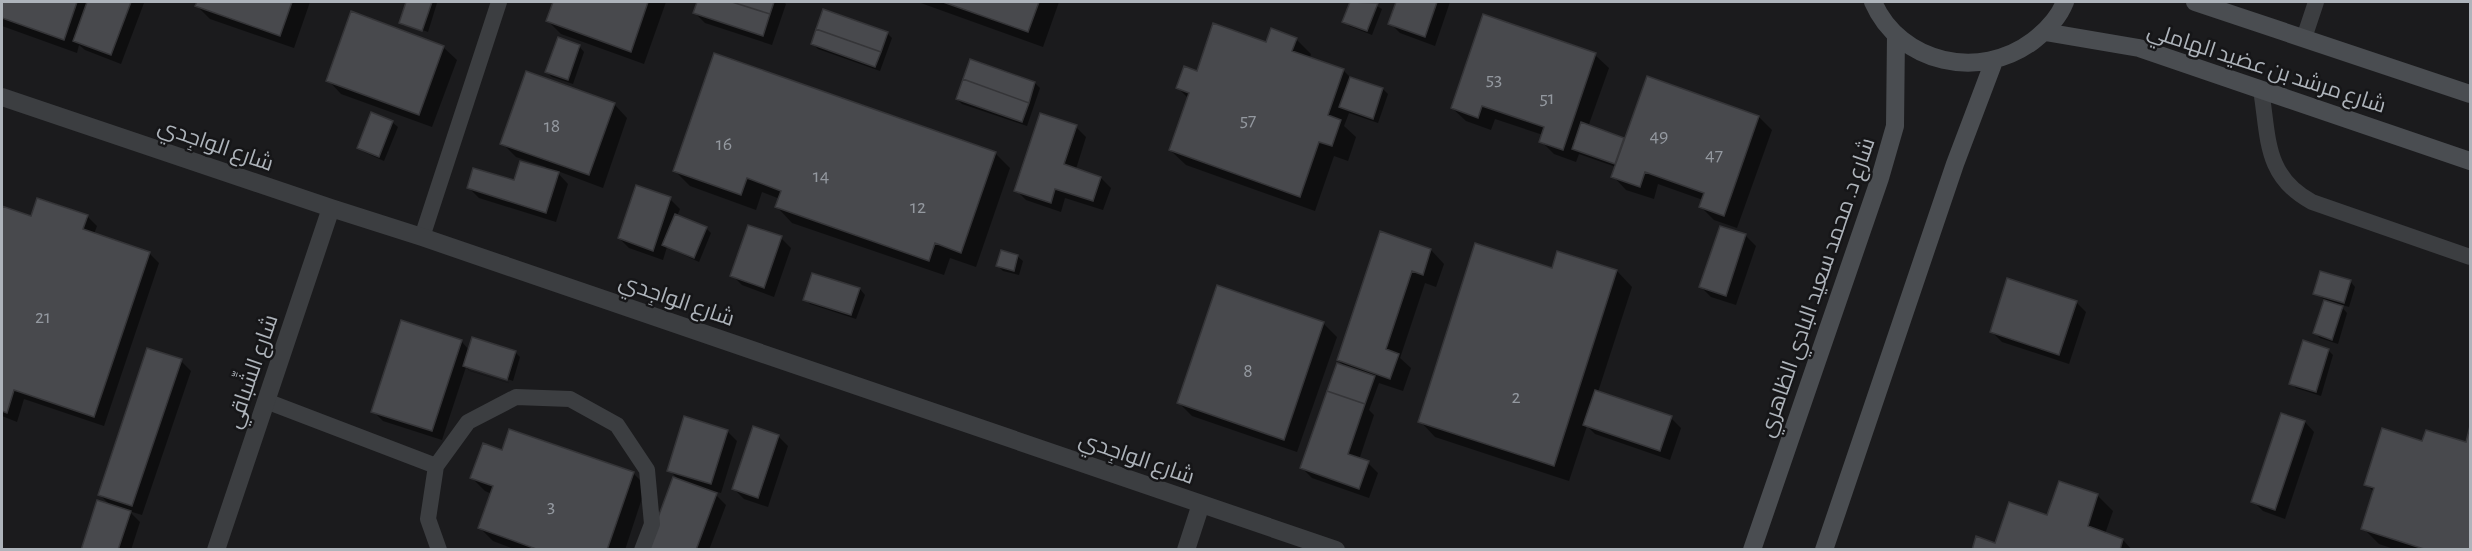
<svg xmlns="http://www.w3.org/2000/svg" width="2472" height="551" viewBox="0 0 2472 551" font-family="'Alegreya Sans',Cairo,sans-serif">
	<rect width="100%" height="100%" fill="#1b1b1d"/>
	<path fill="#0007" d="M2,2H142L144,3L121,64L85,50L79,45L77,53L2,26Z
		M198,2H310L294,48L210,19L197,6Z
		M407,2L437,3L428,32L404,23V26L400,22Z
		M554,2H666L644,64L561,34L548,21Z
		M699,2H783L786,4L772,45L705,23L695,13Z
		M918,2H1059L1043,47Z
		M1352,2H1370L1382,9L1372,35L1349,26L1344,21Z
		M1397,2H1450L1435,46L1400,33L1390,23Z
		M887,33L892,38L880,71L818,49L813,44Z
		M1296,39L1311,54L1310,58L1343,70L1352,79L1383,89L1388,94L1378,123L1349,113L1344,126L1356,137L1348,161L1334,156L1315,211L1186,165L1170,150L1188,98L1178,88L1198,73L1267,44Z
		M579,46L584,52L573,84L552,77L546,72Z
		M443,47L457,60L432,127L341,94L328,80Z
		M1595,55L1609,68L1588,127L1625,141L1759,117L1772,130L1737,228L1714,220L1701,207L1703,200L1658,184L1654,199L1626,190L1613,176L1616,167L1579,154L1576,162L1554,154L1541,141L1543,135L1495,119L1491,130L1466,121L1452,108Z
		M1035,83L1040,88L1027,126L962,104L957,99Z
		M614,104L627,118L603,188L555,170L568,184L556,222L479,198L469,188L515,182L545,170L546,167L516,157L502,143Z
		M392,122L398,127L384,161L364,152L359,147Z
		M1076,127L1086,137L1076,169L1101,178L1111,188L1103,210L1065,198L1061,212L1026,200L1016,190Z
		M995,153L1010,168L976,267L950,258L944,275L792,223L777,207L780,199L762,192L756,210L690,186L675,171Z
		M670,199L680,209L677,216L706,228L711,233L699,262L667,247L663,260L629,248L619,238Z
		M2,208L31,218L87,216L97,226L94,234L149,253L159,263L104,426L24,399L17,422L2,416Z
		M1721,227L1746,236L1756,246L1736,305L1711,297L1701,287Z
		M1381,233L1431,250L1444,264L1436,287L1425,283L1400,358L1411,368L1403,391L1379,383L1369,410L1374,415L1359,460L1368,463L1378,473L1369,498L1312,478L1302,468L1346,368L1338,360Z
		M781,238L791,248L774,297L742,285L732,275Z
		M1017,256L1023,261L1019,275L1003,271L998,266Z
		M1553,270L1617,271L1632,287L1598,392L1671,418L1681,428L1670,460L1595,434L1587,426L1569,481L1435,437L1420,421Z
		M813,275L860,289L865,295L856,319L810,304L805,299Z
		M2350,281L2355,287L2349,307L2339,304L2347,313L2338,344L2320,338L2315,333L2325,300L2315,293Z
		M2076,302L2086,312L2069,364L2002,342L1992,332Z
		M1323,323L1337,337L1297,452L1192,416L1179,403Z
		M461,341L469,350L515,352L520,357L513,381L468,366V370L512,384L470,371L466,367L442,440L383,421L373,411Z
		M2328,350L2333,355L2321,396L2296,388L2291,383Z
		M181,361L191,371L142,515L129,511L140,522L131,550H82L111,506L99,494Z
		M2305,422L2314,432L2285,519L2263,511L2253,501Z
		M727,431L737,441L721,493L710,490L709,492L716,495L726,505L709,550H648L681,482L669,470Z
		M2470,431V550H2397L2379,544L2363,528L2374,492L2366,484L2423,443L2467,444Z
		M778,436L788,446L768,507L744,499L734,489Z
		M503,452L633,473L646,486L625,550H517L493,541L480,528L492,494L485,491L472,478Z
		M2097,495L2113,511L2105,534L2123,540L2132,550H1973L1996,544Z"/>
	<path fill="#48494d" stroke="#353538" stroke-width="1.5" d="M2,2H77L64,40L2,18Z
		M87,2H131L111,55L73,41Z
		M197,2H292L280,36L195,6Z
		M406,2H432L422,31L399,23Z
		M553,2H648L631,52L546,21Z
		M697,2H732L770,14L763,36L693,13Z
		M732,2H774L770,14Z
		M943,2H1039L1028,32Z
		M1350,2L1378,3L1367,31L1342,22Z
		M1396,2H1437L1425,37L1388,24Z
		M823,9L888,32L881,52L816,29Z
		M351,11L444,46L419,115L326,81Z
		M1483,14L1596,53L1563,150L1539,142L1544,127L1482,106L1478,118L1451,108Z
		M1213,23L1266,42L1271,28L1297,38L1292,51L1344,69L1328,115L1341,120L1332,146L1319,142L1300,197L1169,150L1189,93L1176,88L1184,66L1197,71Z
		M816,29L881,52L875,67L811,44Z
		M558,37L580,45L568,80L545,72Z
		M714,53L996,152L961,253L935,243L929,261L775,207L781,191L747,178L741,195L673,171Z
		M970,59L1035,82L1029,103L963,79Z
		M526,71L615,103L589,175L500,144Z
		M1647,76L1759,116L1724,216L1699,207L1704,193L1645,172L1640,187L1611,177Z
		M1350,77L1383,88L1373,119L1339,107Z
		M963,79L1029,103L1022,122L956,99Z
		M371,112L393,121L379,157L357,148Z
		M1040,113L1077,125L1064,164L1101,177L1093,201L1055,189L1051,203L1014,191Z
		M1581,122L1624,138L1615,164L1572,149Z
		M520,161L559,172L546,213L467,188L473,168L514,180Z
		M636,185L671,197L653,251L618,238Z
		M37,198L88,215L83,229L150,252L94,417L14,390L7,413L2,411V206L31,216Z
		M675,214L707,227L694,258L662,245Z
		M748,225L782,236L764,288L730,276Z
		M1720,226L1746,234L1726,296L1699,287Z
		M1380,231L1431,249L1423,275L1412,271L1386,349L1399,354L1390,379L1337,360Z
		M1475,243L1552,268L1557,251L1617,270L1554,466L1418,422Z
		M1001,250L1018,255L1014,271L996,266Z
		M2320,271L2351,280L2344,303L2313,294Z
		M812,273L860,288L851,315L803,300Z
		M2007,278L2077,301L2059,355L1990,332Z
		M1217,285L1324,322L1284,440L1177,403Z
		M2324,300L2343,306L2332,340L2313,333Z
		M401,320L462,340L432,431L371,412Z
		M472,337L516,351L507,380L463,366Z
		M2303,340L2329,349L2316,392L2289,384Z
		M147,348L182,359L132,506L98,495Z
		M1337,363L1375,376L1365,404L1327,391Z
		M1595,390L1672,416L1660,451L1583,425Z
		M1327,391L1365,404L1348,454L1369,461L1359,489L1300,468Z
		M2281,413L2305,421L2275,510L2251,502Z
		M684,416L728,430L711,484L667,471Z
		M753,426L779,435L758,498L732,489Z
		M2470,426V550H2427L2361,529L2374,488L2364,485L2382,428L2422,441L2426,430L2466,442Z
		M509,429L634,472L607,550H539L478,528L493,486L470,478L483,443L502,450Z
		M673,477L717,493L696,550H646Z
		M2059,481L2098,494L2088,526L2123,539L2120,550H1972L1976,536L1995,543L2009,502L2047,515Z
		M97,500L131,511L118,550H81Z"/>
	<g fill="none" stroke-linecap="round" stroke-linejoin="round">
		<path stroke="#3c3e41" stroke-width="16" d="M2304,38L2316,2
			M2261,90C2269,138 2264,176 2312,202L2470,257
			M422,237L499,2
			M266,401L436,466
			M439,550L428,519L436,466L468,422L516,397L570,399L617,425L647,470L652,524L642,550"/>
		<path stroke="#3c3e41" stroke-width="18" d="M2,97L331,208L422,237L1336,550
			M216,550L331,208
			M1186,550L1201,504"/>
		<path stroke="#4a4d51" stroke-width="18" d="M1873,2C1900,64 1980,81 2033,41C2046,31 2059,17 2065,2
			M2195,2L2470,94
			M2045,32L2139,48L2470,161
			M1752,550L1880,178L1895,126L1896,35
			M1824,550L1955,164L1994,61"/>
	</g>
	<g text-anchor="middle" stroke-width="5" stroke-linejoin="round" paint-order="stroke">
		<g font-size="20" fill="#9499a0">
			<text x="1494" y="85">53</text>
			<text x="1547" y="104">51</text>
			<text x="1248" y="126">57</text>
			<text x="552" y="132">18</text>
			<text x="1659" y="142">49</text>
			<text x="724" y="150">16</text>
			<text x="1714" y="161">47</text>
			<text x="821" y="182">14</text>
			<text x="918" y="213">12</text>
			<text x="43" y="323">21</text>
			<text x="1248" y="377">8</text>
			<text x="1516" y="403">2</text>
			<text x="551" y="512">3</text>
		</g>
		<g font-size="22" fill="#aeb4bb" stroke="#161618">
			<text transform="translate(2267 67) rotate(18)" y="8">شارع مرشد بن عضيد الهاملي</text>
			<text transform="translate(216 144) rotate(19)" y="8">شارع الواجِدي</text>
			<text transform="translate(1816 287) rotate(-71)" y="8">شارع د. محمد سعيد البادي الظاهري</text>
			<text transform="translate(677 299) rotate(19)" y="8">شارع الواجِدي</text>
			<text transform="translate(251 371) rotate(-71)" y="8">شارع الشِّباقي</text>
			<text transform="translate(1137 457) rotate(19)" y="8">شارع الواجِدي</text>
		</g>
	</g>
	<rect width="2472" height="551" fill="none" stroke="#aeb4bb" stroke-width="6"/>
</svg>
